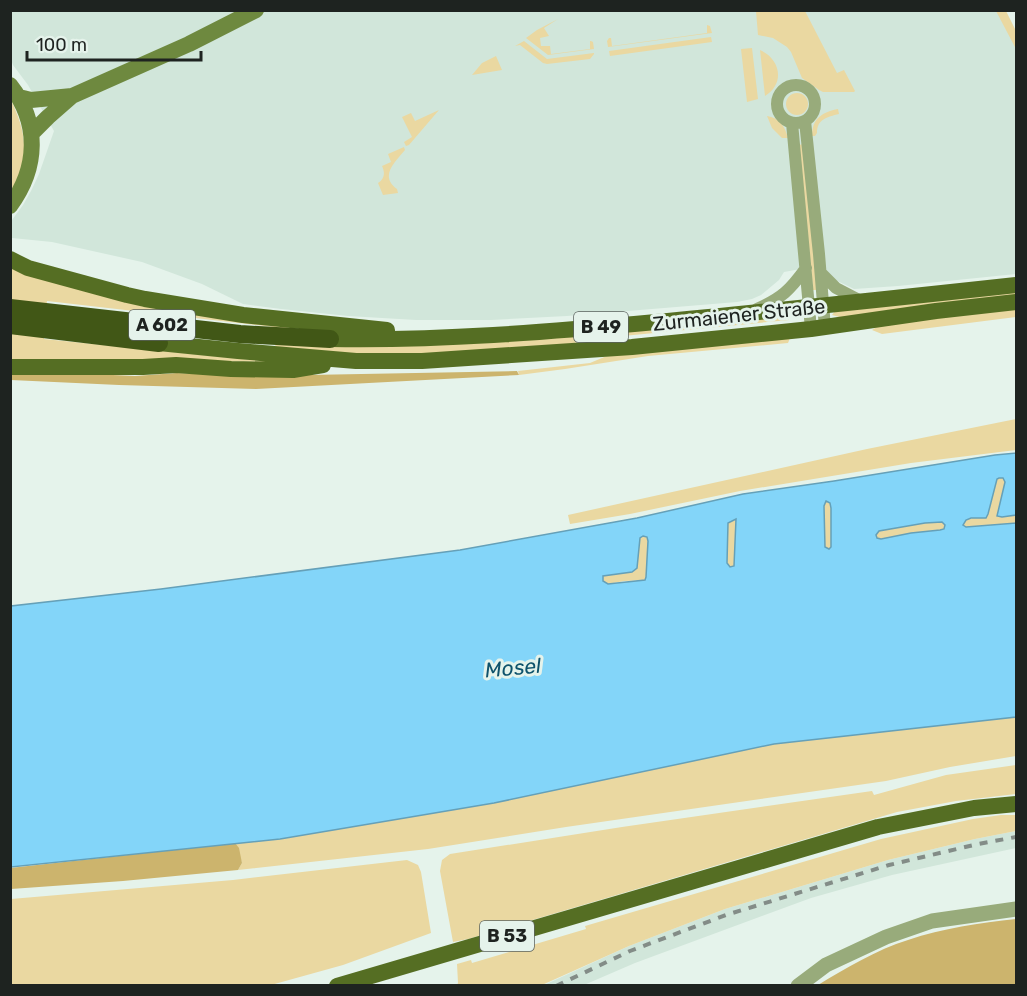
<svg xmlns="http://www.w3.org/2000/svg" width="1027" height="996" viewBox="0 0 1027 996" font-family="Rubik,sans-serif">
	<rect width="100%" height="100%" fill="#e5f3eb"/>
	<path fill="#d1e6da" d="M1000,10L1016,43V274L898,286L854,289L821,273L806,268L784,272L779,280L761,295L752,299L737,302L567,316L491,320H416L348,316L281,309L243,304L202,284L142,262L52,242L12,238L11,236L10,224L12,220L23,205L31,191L39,174L54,131L28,85L13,65L11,60V11Z
		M1016,831V848L892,875L811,898L635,963L584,985L542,986L629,946L725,909L888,860L975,839Z"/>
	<path fill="#ead8a1" d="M756,11H805L837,73L844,70L855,91L854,92H823L819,90L802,78L791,52L787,47L773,38L758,35Z
		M996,11H1006L1016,31V49Z
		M558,19L544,28L549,36L540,38L541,46H550L551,54L590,49V41H591L593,42L594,49L548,55L526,38L537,30Z
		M707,25L710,26L712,33L608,47L607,41L609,38H611L612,46L707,33Z
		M711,37L712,42L610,56L609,51Z
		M524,41L547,59L594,53V54L590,59L547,64L543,63L520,45L515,46Z
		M752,48L758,99L747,102L741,49Z
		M760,50C781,59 785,84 765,96Z
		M496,56L502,70L472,75L482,63Z
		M786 104a11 11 0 1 1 22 0a11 11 0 1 1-22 0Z
		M10,98C21,121 28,141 22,167C20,176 14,185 10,193Z
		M838,109L839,114C827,117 817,119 817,133L815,136H812C812,118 823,112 838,109Z
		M439,110L409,145L406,146L404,142L412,137L402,117L411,113L415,121Z
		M767,116C779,118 785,126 788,138H782L772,128Z
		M803,144L818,290H813L799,145Z
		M404,147L405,150C395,162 379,176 397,189L398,193L383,195L378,183C385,179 385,172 382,166L391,162L388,154Z
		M10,268L279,322L290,329L47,301L44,339L274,362L11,359Z
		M1016,292V296L843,318L832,315L835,311Z
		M1016,308V317L882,334L872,330L878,326Z
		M789,314V320L602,338L557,346L470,352L356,355L276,348L275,344Z
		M790,338L788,343L648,356L565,369L519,375L518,371L590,363L609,355Z
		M1016,419V450L911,463L740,491L630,514L570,524L568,515L867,449Z
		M999,477L1004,478L1005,482L997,516L1003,517L1016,515V523L966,527L963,526L965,520L988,514L997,479Z
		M826,501L830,503L831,508V548L829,549L825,547L824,506Z
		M736,519L734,566L730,567L727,563L728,523Z
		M942,522L945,525L944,529L940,530L911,533L880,539L877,538L876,535L879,531L925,523Z
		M643,536H647L648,541L646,577L645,580L624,581L608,584L603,581V576L632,572L637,568L640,538Z
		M1016,717V756L950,767L886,781L566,827L428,849L238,870L242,863L235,843L280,839L774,744Z
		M1016,765V794L956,801L897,812L468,939L453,942L440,871L442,860L450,854L622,827L872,791L874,795L946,775Z
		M1001,815H1016V831L975,839L888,860L725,909L629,946L542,985H457L458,983L457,964L471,960L472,963L586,929L585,926L881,839L973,819Z
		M407,860L418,865L421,872L431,933L343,965L271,985H11V899L233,880Z"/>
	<path fill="#ccb46d" d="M517,371L519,375L256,389L119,385L11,380V373H69L135,376L177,373L252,376Z
		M235,843L239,848L242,863L238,870L123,881L11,889L10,868Z
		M1016,919V985H818C846,968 876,950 908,940C943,928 980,923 1016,919Z"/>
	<path fill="#83d5f9" stroke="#65a0b8" stroke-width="1.5" fill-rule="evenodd" d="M1016,453V515L1002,517L997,516L1005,482L1003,478H999L997,479L988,514L986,518H971L966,520L963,525L966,527L1016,523V717L774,744L494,803L280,839L11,867V606L161,589L460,550L637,518L743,494L834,481L995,455ZM826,501L830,503L831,508V547L829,549L825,547L824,506ZM736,519L734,566L730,567L727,563L728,523ZM942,522L945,525L944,529L940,530L911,533L881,539L877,538L876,535L879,531L925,523ZM643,536L647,537L648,541L646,577L645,580L608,584L603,581V576L632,572L637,568L640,538Z"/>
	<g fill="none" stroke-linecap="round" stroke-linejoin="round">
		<path stroke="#98ab7b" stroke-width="12" d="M777 104a19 19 0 1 1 38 0a19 19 0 1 1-38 0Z
			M805,121L819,254L825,328
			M792,123L811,329
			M821,273L836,288L861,301
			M757,309C782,298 790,290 806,268"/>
		<path stroke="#98ab7b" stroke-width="15" d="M798,986L826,965L886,937L932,921L1016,909"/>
		<path stroke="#6e893f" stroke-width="16" d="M10,85C40,123 38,168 10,206
			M19,97L31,100L72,96
			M31,134L48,117L72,96L189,44L256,10"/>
		<path stroke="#556e23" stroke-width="16" d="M10,259L28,268L127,295L145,299L243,315L387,330
			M330,339C439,341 548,332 656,322C776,311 896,298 1016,285
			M159,343L238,351L356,361H422L632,347L811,329L936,311L1016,302
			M10,367H143L176,365L231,369L293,370L323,365
			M337,986L878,827L974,808L1016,804"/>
		<path stroke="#415716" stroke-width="18" d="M10,308L240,334L330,339
			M10,325L159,343"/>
		<path stroke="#838c87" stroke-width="4" stroke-dasharray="8 8" stroke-linecap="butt" d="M556,986L630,951L726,915L889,865L978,844L1016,837"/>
	</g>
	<g text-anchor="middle" stroke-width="6" stroke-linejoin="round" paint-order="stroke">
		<g fill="#e5f3eb" stroke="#5a615d" stroke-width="1.5">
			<rect x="129" y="310" width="66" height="30" rx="4.5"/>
			<rect x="574" y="312" width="54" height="30" rx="4.5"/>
			<rect x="480" y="921" width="54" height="30" rx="4.5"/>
		</g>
		<g font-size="18" font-weight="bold" fill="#1e2320">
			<text x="162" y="331">A 602</text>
			<text x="601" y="333">B 49</text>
			<text x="507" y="942">B 53</text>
		</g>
		<g font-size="20" fill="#1e2320" stroke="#e5f3eb">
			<text transform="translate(739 315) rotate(-6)" y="7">Zurmaiener Straße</text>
		</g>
		<g font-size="21" font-style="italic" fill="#0f536c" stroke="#e5f3eb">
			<text transform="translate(513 668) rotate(-5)" y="7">Mosel</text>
		</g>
	</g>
	<rect width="1027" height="996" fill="none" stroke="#1e2320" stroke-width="24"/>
	<path d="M27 51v9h174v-9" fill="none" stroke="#1e2320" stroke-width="3"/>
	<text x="36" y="51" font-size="18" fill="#1e2320" stroke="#e5f3eb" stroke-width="4.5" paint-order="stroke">100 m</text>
</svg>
